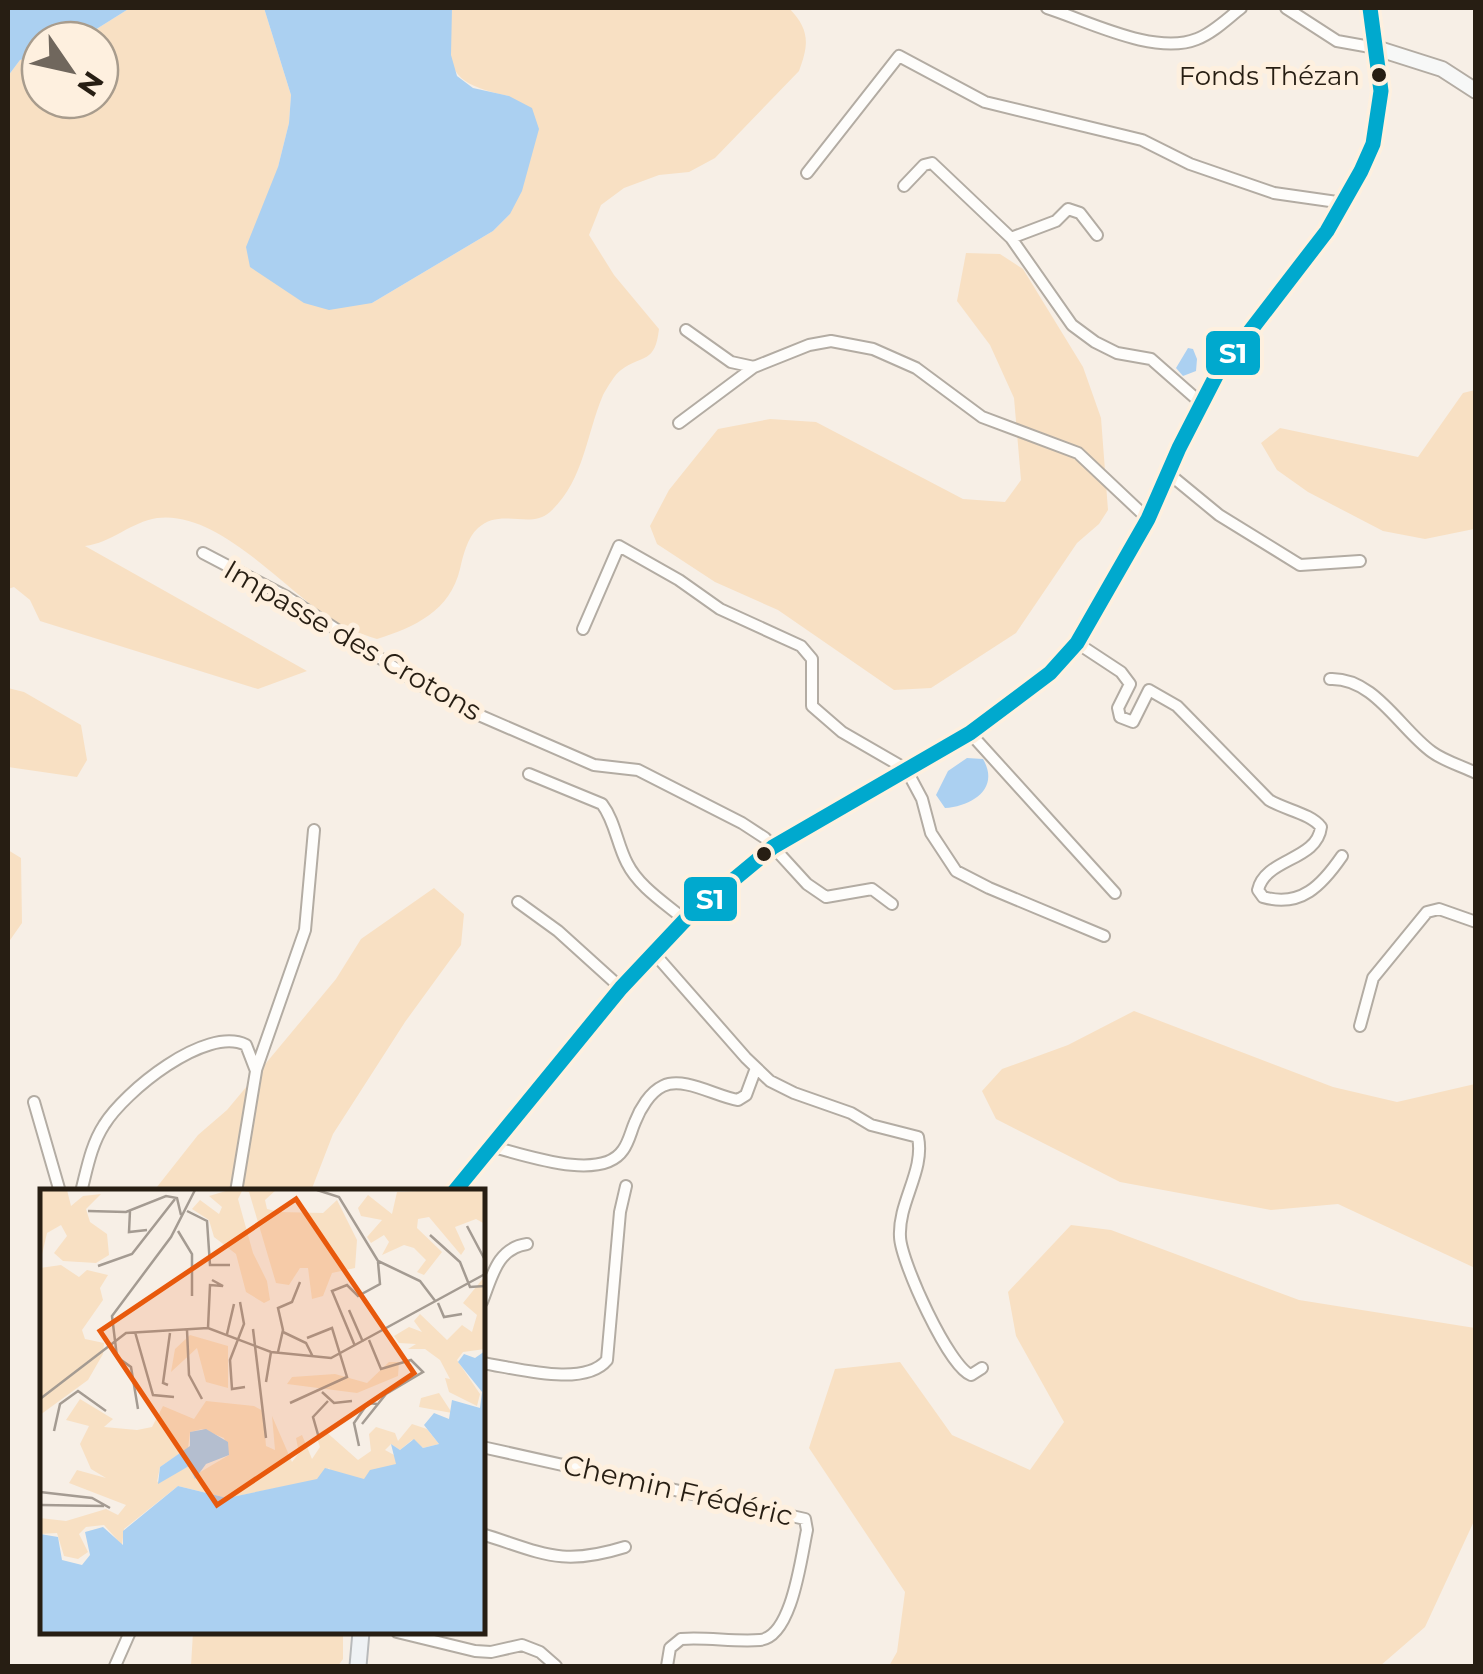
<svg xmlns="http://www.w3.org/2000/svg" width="1483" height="1674" viewBox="0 0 1483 1674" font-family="Montserrat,sans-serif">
	<rect width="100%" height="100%" fill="#f7efe6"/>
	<path fill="#f8e0c3" d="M130,8H264L291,95L289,123L278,167L372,303L493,231L510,214L509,96C447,83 446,69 452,8H789C810,30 809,44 799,71L715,158L689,172L659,175L624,188L601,205L589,235L614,275L659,329C655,364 643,354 621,370C615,374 607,388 603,395C586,435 584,481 550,512C530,530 501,507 478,528C467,538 463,556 460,569C450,611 415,627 377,639C360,634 343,627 328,617C281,586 217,510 157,518C131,522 111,543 85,546L307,671L258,689L40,621L30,600L14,587L8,589V76L20,60L40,53V100H100V40H79Z
		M966,253L1000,254L1023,269L1083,367L1101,418L1108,510L1099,524L1077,543L1016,633L931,688L894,690L778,610L715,582L657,544L650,526L669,490L718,429L770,419L816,422L963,499L1005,502L1021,480L1014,398L990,345L957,301Z
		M1475,390L1474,529L1425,539L1383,531L1308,492L1277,470L1261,443L1280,428L1418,457L1463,393Z
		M8,688L24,692L81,725L87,760L77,777L8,767Z
		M8,850L21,858L22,923L8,943Z
		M434,888L464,914L461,945L405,1022L333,1134L311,1191L153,1192L198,1135L227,1110L336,979L361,939Z
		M1134,1011L1333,1087L1397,1102L1475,1084V1268L1338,1204L1271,1210L1120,1182L996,1119L982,1091L1002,1069L1068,1045Z
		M1071,1225L1111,1230L1299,1300L1475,1328V1519L1425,1627L1380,1666H889L897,1652L905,1592L809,1448L835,1369L900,1362L952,1435L1030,1470L1064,1422L1016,1336L1008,1292Z
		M193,1632H343V1659L338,1666H191Z"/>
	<path fill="#abd0f1" d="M8,8H130L79,40H40V53L20,60L8,76Z
		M264,8H452L451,55L457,76L473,88L509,96L532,108L539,129L522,191L510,214L493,231L372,303L329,310L304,303L250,267L246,247L278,167L289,123L291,95Z
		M1188,348L1193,349L1197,359L1196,371L1183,376L1176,368Z
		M967,758L983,759C1000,788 973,806 945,808L936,795L948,771Z"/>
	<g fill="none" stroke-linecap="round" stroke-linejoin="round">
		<defs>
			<path id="street" d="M1047,8C1088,21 1155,56 1197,39C1213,33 1228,18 1241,8
				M1286,8L1337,41L1376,48
				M807,173L899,56L985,102L1142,140L1190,164L1274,193L1344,203
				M904,186L924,165L932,163L1011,238L1072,325L1095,342L1117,353L1151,359L1201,403
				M1011,238L1056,221L1068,209L1080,213L1097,235
				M686,330L731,362L754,367L809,345L831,341L873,349L916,368L982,417L1078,453L1148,519
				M679,423L754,367
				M1168,473L1219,515L1300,565L1360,561
				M203,553L287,597L421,685L465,709L594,765L638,770L742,823L765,838L807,884L826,897L872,889L892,904
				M583,629L619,546L679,580L720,609L801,646L812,659V706L842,732L906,769L922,799L931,833L956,871L989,888L1104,936
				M1077,643L1121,672L1130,684L1118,708L1120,717L1133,722L1149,690L1177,706L1269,800C1285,810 1310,813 1321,827C1317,861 1265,858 1258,890L1263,897C1301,908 1322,885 1342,856
				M1330,679C1374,677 1400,729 1432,752C1444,761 1462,766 1476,773
				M970,733L1115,893
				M529,774L602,804C615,821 617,844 627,863C639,887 665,903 685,920
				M518,902L558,931L621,988
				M653,952L746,1058L770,1081L794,1093L851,1113L871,1125L918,1137C925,1171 898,1202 900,1237C901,1262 949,1367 971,1375L982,1368
				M1360,1026L1373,978L1427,912L1439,909L1476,922
				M256,1070L305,930L314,830
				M34,1102L60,1192
				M490,1146C522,1154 601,1183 623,1150C629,1142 631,1131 635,1122C640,1109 650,1092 663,1086C684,1076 717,1097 738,1100L746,1095L756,1068
				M81,1192C87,1169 91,1145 104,1125C124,1092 206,1025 246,1045L256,1071L236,1192
				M482,1302C492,1277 497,1248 527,1244
				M482,1363C516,1368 584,1388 607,1360L620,1212L626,1186
				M482,1447L805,1519L807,1530C801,1558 792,1637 760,1640C734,1642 707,1637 681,1639L670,1648L667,1666
				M482,1534C543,1553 561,1567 625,1547
				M397,1632L475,1651L491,1652L522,1645L540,1652L556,1666
				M115,1666L130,1632"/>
			<path id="secondary" d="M1376,48L1442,69L1476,91"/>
			<path id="primary" d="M454,1192L621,988L685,920L773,847L970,733L1050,673L1077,643L1148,519L1179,448L1217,374L1327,231L1361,171L1373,144L1381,91L1370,8
				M358,1666L361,1632"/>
		</defs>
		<use href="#street" stroke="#b3aca3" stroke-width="14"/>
		<use href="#secondary" stroke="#b3aca3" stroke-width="18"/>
		<use href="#primary" stroke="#b8babb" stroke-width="19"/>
		<use href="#street" stroke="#fefdfb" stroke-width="10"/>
		<use href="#secondary" stroke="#f7f8f7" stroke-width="14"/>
		<use href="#primary" stroke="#eff2f4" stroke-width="15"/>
		<defs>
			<path id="bus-1" d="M454,1192L621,988L685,920L773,847L970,733L1050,673L1077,643L1148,519L1179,448L1217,374L1327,231L1361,171L1373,144L1381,91L1370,8"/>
		</defs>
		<use href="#bus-1" stroke="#fef0df" stroke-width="22"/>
		<use href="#bus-1" stroke="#00a9ce" stroke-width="15"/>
	</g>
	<g fill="#271e13" stroke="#fef0df" stroke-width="4">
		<circle cx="1379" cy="75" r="9"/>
		<circle cx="764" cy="854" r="9"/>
	</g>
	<g text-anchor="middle" stroke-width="10" stroke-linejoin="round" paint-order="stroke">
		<g font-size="26" fill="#271e13" stroke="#fef0df" text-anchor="end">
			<text x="1360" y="85">Fonds Thézan</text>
		</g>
		<g font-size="28" fill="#271e13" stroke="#fef0df">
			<text transform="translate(353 640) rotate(30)" y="10">Impasse des Crotons</text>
			<text transform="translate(678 1490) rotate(13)" y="10">Chemin Frédéric</text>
		</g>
	</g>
	<g transform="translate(40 1189)">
		<rect width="445" height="445" fill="#f7efe6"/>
		<path d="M0,1H27L31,17L43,7L61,5L46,20L50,33L67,45L69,66L56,74L23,72L14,64L27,47L21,36L7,44L0,74ZM189,1H236L225,11L227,20L239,23L283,24L297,11L317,51L315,79L292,84L283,107L272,110L268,79H260L249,96L236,94L209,3L202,2L198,10L213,64L227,92L230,111L224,114L206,103L196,65L174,48L169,31L152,20L160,11L179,25L182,18L169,7ZM398,1H445V35L436,30L415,38L425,60L421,66L389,28L378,30L377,39L402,63L384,86L377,83L386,71L374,59L364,56L342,66L349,53L344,46L331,54L327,48L342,31L321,27L318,19L328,6L352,25L357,3ZM21,76L39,88L47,81L68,86L60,99L63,111L42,141L45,150L64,154L63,165L48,191L0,226V79ZM445,87V160L423,163L417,171L440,205L437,217L409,203L405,189L410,190L400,171L385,160H368L376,155L359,154L354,147L369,138L382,143L374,132L380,125L407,151L422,136L432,143L437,126L423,114ZM150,146L188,157V199L166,193L157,159L131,183L135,160ZM349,173H359L358,187L317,204L247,195L252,188L295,185L327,194ZM399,204L412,224L379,218L381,209ZM40,210L73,230L64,238L97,241L112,238L123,217L154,230L166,212L214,217L223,222L226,257L235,261L232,227L252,273L259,264L256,249L262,246L272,270L280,258L276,246L284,241L318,271L331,262L329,245L336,238L355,244L358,252L372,235L387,240L399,255L383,259L372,251L360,261L351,255L345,261L356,267V276L323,291L306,286L299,293L289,279L277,291L187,309L138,297L84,340L82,356L64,336L46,338L39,345L48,363L38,370L24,367L17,344L0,345V329L26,332L66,320L78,326L86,316L29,294L37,281L66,289L51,280L40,255L49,237L26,231ZM162,240L184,249L189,266L157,285L149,277L117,293L120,278L148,259L150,243Z" fill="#f8e0c3" fill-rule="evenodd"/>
		<path d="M445,162V444H0V345L18,348L22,371L42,376L50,366L45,343L63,338L83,356V342L138,297L187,309L277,290L285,279L324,290L330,281L356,275L351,255L360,261L374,250L383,259L399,255L384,236L394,224L409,230L412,211L440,219L442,203L418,173L424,165L435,169ZM166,240L188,253L189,266L166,275L155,290L149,277L118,295L120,278L150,257V243Z" fill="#abd0f1"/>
		<path fill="none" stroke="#a49b92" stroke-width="2.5" d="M277,1L299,8L338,72L380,92L396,113M48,22L86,23L126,7L137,9L141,26M90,22L89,43L107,41M147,22L167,32L170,76H190M427,37L445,71M138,42L152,65V107M390,46L420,73L430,98L445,97M58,77L92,65L135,10M200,113L204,135L190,171L192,200L205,198M398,114L404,128L422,125M309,121L323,153M168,139L170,96L183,97L172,91M213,140L226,249M147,141L149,186L162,210M95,143L113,206L134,208M243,143L266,154L273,168M187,145L194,115M315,157L292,102L307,96L318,107L340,95L338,73M238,163L243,141L238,119L252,113L260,93M226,193L231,163M128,196L123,194L130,144M282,203L294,214L312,212M0,210L86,144L168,139L231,163L291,169L445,85M250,214L307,188L292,139L267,149M98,220L91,178L77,168L72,127L131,48L155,1M322,235L346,205L383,183L371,171L341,180L329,151M14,242L20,215L38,202L66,222M279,249L273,228L288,212M319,257L314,234L328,214L337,215M0,303L52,309L70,319M1,316L64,317"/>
		<path fill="#e8590c" fill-opacity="0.15" stroke="#e8590c" stroke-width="5" d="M256,10L374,184L177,316L60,142Z"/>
		<rect width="445" height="445" fill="none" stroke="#271e13" stroke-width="5"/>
	</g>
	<g stroke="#fef0df" stroke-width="4">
		<rect x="1204" y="329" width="58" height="48" rx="10" fill="#00a9ce"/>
		<rect x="682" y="875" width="57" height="48" rx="10" fill="#00a9ce"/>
	</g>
	<g font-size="28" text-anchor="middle" font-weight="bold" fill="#fff">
		<text x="1233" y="363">S1</text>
		<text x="710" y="909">S1</text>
	</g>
	<rect width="1483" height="1674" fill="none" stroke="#271e13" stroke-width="20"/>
	<g transform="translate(70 70) rotate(124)"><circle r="48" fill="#fef0df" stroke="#a89c8d" stroke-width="2.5"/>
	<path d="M0-8L18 38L0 25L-18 38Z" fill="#70675d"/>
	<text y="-15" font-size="28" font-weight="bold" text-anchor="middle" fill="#271e13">N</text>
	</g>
</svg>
